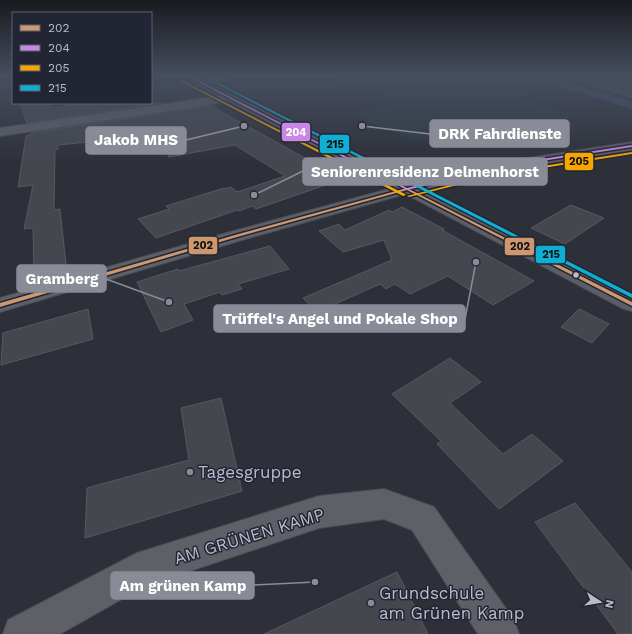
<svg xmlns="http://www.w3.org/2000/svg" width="632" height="634" viewBox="0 0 632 634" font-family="'Work Sans',sans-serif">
	<rect width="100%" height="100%" fill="#2e3039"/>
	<path fill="#2c393f" d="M349,75H551L577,83L523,98L578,116L415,142L351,114L397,102L336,78Z"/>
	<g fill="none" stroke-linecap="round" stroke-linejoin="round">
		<path fill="#3f4661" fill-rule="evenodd" d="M523,75H541L632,101V109Z"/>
	</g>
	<path fill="#45474f" stroke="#575861" d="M574,75H632V98L574,80Z
		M20,103H48L53,108L84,103H162L27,123Z
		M211,106L343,179L256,209L252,206L239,211L237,210L156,238L138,219L169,209L166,206L224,188L225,189L231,187L237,192L285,176L235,145L169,157L157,135L58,145V149L55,150L54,210L60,209L66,264L34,272L33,228L24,229L33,185L18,187L26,136L31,135L30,133Z
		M571,205L604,218L565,244L531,228Z
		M402,207L444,229L442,230L534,281L493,305L448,276L410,294L395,284L386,289L380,284L317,312L303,298L392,260L384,240L343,252L319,231L339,224L345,230L389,210L392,212Z
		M270,246L289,269L238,284L242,289L222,295L220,292L184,304L193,320L161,332L137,282L178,269L179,271Z
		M88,309L93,339L1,365L3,333Z
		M579,309L609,324L592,343L561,327Z
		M450,358L481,382L450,403L503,454L532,434L563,461L499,509L437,444L441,441L392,394Z
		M221,398L242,491L85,538L87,488L189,460L181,408Z
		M575,503L632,572V634H618L535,522Z
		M397,572L428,634H264Z"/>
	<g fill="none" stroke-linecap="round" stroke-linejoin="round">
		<defs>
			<path id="street" d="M222,75H242L199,86L194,83L196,81Z
				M227,95L232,98L231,100L203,106L0,136V128Z
				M407,184L412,186L415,189L412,192L242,240L0,312V298L230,232Z
				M384,489L434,507L514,620L519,634H478L412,530L384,519L319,528L145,586L60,634H3L8,620L137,553L319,496Z"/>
			<path id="secondary" d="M180,75H192L409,184L497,163L632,142V150L497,171L421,190L632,295V311L624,309Z"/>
		</defs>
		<use href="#street" stroke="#4a4c52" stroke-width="2"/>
		<use href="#secondary" stroke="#4c4d56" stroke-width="2"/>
		<use href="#street" fill="#5e6067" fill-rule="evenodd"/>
		<use href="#secondary" fill="#5c5e66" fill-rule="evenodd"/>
		<defs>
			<path id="bus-1" d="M407,188L632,302V306L407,190L237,237L0,307V303L235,235Z"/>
			<path id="bus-2" d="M184,75H188L407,188L497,166L632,145V147L497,168L407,190Z"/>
			<path id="bus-3" d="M181,80L405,194L406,195L403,196L180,81Z
				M632,152V154L498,175L409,197L407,196L498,173Z"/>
			<path id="bus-4" d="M199,75H203L632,294V298Z"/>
		</defs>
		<use href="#bus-1" stroke="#222534" stroke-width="3"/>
		<use href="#bus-2" stroke="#222534" stroke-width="3"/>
		<use href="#bus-3" stroke="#222534" stroke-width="3"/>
		<use href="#bus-4" stroke="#222534" stroke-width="3"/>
		<use href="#bus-1" fill="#cd976f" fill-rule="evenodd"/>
		<use href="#bus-2" fill="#c787e3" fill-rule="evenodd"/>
		<use href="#bus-3" fill="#f7a600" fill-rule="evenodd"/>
		<use href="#bus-4" fill="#0dafd3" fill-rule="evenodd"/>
	</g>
	<linearGradient id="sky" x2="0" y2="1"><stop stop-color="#191a1f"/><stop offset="0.46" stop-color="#464e5f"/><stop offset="1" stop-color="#464e5f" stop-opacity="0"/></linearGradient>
	<rect width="632" height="164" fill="url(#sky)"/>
	<circle fill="#babcc9" stroke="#222534" stroke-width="1.5" cx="576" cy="275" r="3.5"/>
	<g fill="#898b97" stroke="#222534" stroke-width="1.5">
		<circle cx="190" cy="472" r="4"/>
		<circle cx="371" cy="603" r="4"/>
	</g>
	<g text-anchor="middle" stroke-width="3" stroke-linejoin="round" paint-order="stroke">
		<g font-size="17" fill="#babcc9" stroke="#222534" text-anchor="start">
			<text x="198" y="478">Tagesgruppe</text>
			<text x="379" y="599">Grundschule<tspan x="379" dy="20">am Grünen Kamp</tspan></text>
		</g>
		<g font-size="17" fill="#babcc9" stroke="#222534">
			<text transform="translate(249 536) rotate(-17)" y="6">AM GRÜNEN KAMP</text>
		</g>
	</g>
	<path fill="none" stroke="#898b97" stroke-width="1.5" d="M362 126L430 134M244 126L186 140M254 195L303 171M169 302L106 279M476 262L465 319M315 582L254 585"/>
	<g fill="#898b97" stroke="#222534" stroke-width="1.5">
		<circle cx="362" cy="126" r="4"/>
		<circle cx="244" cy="126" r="4"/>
		<circle cx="254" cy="195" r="4"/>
		<circle cx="169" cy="302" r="4"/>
		<circle cx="476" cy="262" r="4"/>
		<circle cx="315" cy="582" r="4"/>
	</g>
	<g fill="#898b97" stroke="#898b97" stroke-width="1.5">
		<rect x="430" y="120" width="139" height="27" rx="4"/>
		<rect x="86" y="127" width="100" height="27" rx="4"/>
		<rect x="303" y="158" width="244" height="27" rx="4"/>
		<rect x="17" y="265" width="89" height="27" rx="4"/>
		<rect x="214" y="305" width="251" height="27" rx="4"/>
		<rect x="111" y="572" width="143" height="27" rx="4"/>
	</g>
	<g font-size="15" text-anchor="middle" font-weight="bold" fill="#fff">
		<text x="500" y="139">DRK Fahrdienste</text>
		<text x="136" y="145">Jakob MHS</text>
		<text x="425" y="177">Seniorenresidenz Delmenhorst</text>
		<text x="62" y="284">Gramberg</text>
		<text x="340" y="324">Trüffel's Angel und Pokale Shop</text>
		<text x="183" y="591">Am grünen Kamp</text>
	</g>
	<g stroke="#222534" stroke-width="1.5">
		<rect x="281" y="122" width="30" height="20" rx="4" fill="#c787e3"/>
		<rect x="319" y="134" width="31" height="20" rx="4" fill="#0dafd3"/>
		<rect x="564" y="152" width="30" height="19" rx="4" fill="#f7a600"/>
		<rect x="188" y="236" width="30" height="19" rx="4" fill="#cd976f"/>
		<rect x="504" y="237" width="31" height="19" rx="4" fill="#cd976f"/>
		<rect x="535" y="245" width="31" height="19" rx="4" fill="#0dafd3"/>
	</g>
	<g font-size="11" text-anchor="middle" font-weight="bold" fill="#fff">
		<text x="296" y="136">204</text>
	</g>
	<g font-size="11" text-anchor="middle" font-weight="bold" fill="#111">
		<text x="335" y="148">215</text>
		<text x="579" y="165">205</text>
		<text x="203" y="249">202</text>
		<text x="520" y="250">202</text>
		<text x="551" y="258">215</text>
	</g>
	<rect x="12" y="12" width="140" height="92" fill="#222534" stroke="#5f6170"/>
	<rect x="20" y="25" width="20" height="6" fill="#cd976f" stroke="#5f6170"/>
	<text x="48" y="32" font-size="12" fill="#babcc9">202</text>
	<rect x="20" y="45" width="20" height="6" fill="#c787e3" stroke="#5f6170"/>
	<text x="48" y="52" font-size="12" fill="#babcc9">204</text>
	<rect x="20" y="65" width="20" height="6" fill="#f7a600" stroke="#5f6170"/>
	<text x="48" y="72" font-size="12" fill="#babcc9">205</text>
	<rect x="20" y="85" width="20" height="6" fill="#0dafd3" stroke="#5f6170"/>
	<text x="48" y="92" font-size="12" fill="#babcc9">215</text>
	<g transform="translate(600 602) rotate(102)" stroke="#222534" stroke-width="3" paint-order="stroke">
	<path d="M0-3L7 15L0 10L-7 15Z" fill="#babcc9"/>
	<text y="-6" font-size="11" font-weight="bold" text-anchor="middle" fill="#babcc9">N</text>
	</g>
</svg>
